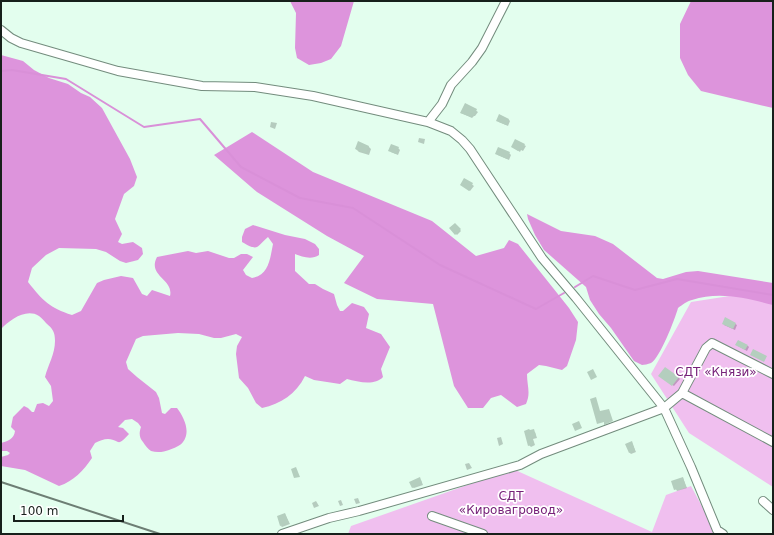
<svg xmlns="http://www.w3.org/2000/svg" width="774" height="535" viewBox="0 0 774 535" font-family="'DejaVu Sans',sans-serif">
	<rect width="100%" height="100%" fill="#e3feee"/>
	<path fill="#f0bfef" d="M736,295L773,304V487L689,433L651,374L691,302Z
		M513,469L652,532L666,495L691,486L717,534H348L351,526Z"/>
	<path fill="#dd94dc" d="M290,1H354L341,46L331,59L321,63L309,65L297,58L295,48L296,13Z
		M691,1H773V108L701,91L688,75L680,58V24Z
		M1,55L23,61L34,70L49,78L68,84L81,93L90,97L102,108L130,159L137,177L134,186L124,194L115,219L122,234L118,242L122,244L133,242L142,248L143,254L138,260L126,263L120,261L106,252L96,249L59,248L46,255L32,268L28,282C43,301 50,308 72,315L81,311L97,283L104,280L121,276L133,278L142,294L147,296L152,290L170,296C174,279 147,276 157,257L188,251L196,253L208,251L229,258H234L241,254H247L253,257L243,270L246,275L252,278C269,275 270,259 273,244L268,237C256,247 259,252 242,242V237L245,229L253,225L285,235L305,239L315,244L319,249V255C312,260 302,257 295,254V271L309,284H315L323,289L334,294L337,305L340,311H343L352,303L364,307L369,314L366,328L381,334L390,347L381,369L383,377C375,386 358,382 347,379L340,384L314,380L305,376C296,394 281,404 262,408L256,403L248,388L239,378L236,354L237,346L242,337L236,334L221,338H214L199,334L178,333L143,336L136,339L126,362L128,369L137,377L156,392L159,398L162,413L165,414L171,408H177C184,417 191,432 183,442C180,446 174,448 169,450C164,452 157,453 151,451C148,449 145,445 143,442C139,437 139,433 141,427L138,423L132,419L125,420L118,427L123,428L129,434C116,448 121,440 108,439C104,439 99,441 95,443L90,451L92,458C83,471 74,481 59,486L25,470L1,466V457L8,455L10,453L7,451H1V443C8,441 14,439 15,431L11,427L13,417L24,406L28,408L32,412H34L37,404L43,403L49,406L53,401L51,386L45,377C48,365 55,354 55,341C55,332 53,329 46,323C44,321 42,318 39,316C26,308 10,320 1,329Z
		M252,132L313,172L432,221L476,256L504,248L509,240L518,244L569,308L578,322L576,340L567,366L562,370L546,366L539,365L527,374C527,386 531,393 526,404L517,407L501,395L491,398L483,408H468L454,386L433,304L377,299L344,283L364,256L327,236L257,192L214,155Z
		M527,214L561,231L595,236L613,244L657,278L663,279L686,272L698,271L773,283V305C746,298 719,291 692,300C687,301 682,305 678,308C675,319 660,358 651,363C648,364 644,365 642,365L634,361L611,328L599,314L590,300L586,287L544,250L535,235L528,219Z"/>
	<path fill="#0003" d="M466,104L478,112L475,116H474L472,118L461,113Z
		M508,119L510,121L508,126L499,122Z
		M271,122L277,123L275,129L270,127Z
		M419,138L425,139L424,144L418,142Z
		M524,145L526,146L523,151L521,150L520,152L514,148Z
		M368,146L371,149L369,155L359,152L356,149Z
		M398,148L400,150L398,155L391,152Z
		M509,153L511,155L509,160L498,155Z
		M465,179L474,186L470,191L463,186Z
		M455,224L461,231L457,235L450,228Z
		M725,318L737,325L735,330L724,325Z
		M738,346H748L749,347L747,351Z
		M661,377H678L680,379L674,386Z
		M525,432H535L537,438L533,439L535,445L531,447L529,445Z
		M501,437L503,444L499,446L497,438Z
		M632,443L636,452L631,454L629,452Z
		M469,463L472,468L467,470L465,464Z
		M683,478L687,488L677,491L672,482Z
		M421,480L423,485L414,488L412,487Z
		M358,498L360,503L356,504L354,499Z
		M341,500L343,505L340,506L338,501Z
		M316,501L319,506L314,508L312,503Z
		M285,514L290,524L282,527L281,526Z"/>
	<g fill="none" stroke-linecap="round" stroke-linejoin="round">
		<path stroke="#d990d8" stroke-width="2" d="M1,71L12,70L66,79L144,127L200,119L241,167L300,198L353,208L440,265L536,309L564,293
			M575,287L593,276L635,290L677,279L773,295"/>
	</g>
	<path fill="#b4cebe" d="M465,103L477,109L474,116L472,115L471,117L460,113Z
		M499,114L509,119L506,125L496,121Z
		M515,139L525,144L522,150L519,149L518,151L511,147Z
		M358,141L369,146L366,153L355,149Z
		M391,144L399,147L396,154L388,151Z
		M498,147L510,152L507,159L495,154Z
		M464,178L473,183L469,191L460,185Z
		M455,223L461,229L455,235L449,228Z
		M725,317L736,323L733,329L722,324Z
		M738,340L748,345L745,350L735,345Z
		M753,349L767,356L764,362L750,355Z
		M665,367L679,377L672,386L658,376Z
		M593,369L597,377L591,380L587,372Z
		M596,397L600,411L609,409L613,421L604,425V422L597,424L590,399Z
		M579,421L582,428L575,431L572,424Z
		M529,429L530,430L534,429L536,436L532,438L534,444L528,446L524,431Z
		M632,441L635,450L629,453L625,444Z
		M296,467L300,477L294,478L291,469Z
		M420,477L422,483L412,488L409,482Z
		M683,477L686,487L674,490L671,481Z
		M285,513L289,523L280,526L277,516Z"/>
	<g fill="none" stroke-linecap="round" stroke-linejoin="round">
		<defs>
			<path id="street" d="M1,30L11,38L21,43L118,71L202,86L255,87L313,96L428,122L451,131L462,140L470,149L542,258L576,298L664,408L691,467L717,530L723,534
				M428,122L442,104L451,85L472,62L482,48L506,1
				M682,393L773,442
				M763,501L773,510
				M432,516L483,534
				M282,534L329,518L359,511L520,465L541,454L664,408L682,393L706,348L712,343L773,374"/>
		</defs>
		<use href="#street" stroke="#738c7d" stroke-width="10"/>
		<use href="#street" stroke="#fff" stroke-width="8"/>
		<path stroke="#6d7e74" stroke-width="2" d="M1,482L160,534"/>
	</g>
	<g text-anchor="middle" stroke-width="3.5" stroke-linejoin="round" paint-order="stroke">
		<g font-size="12" fill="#772179" stroke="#fff">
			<text x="716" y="376">СДТ «Князи»</text>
			<text x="511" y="500">СДТ<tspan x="511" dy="14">«Кировагровод»</tspan></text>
		</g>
	</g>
	<rect width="774" height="535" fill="none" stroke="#17201b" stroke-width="4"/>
	<path d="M14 515v6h109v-6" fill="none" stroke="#17201b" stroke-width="2"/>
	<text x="20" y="515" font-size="12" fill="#17201b" stroke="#ffffff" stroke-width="3" paint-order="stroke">100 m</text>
</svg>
